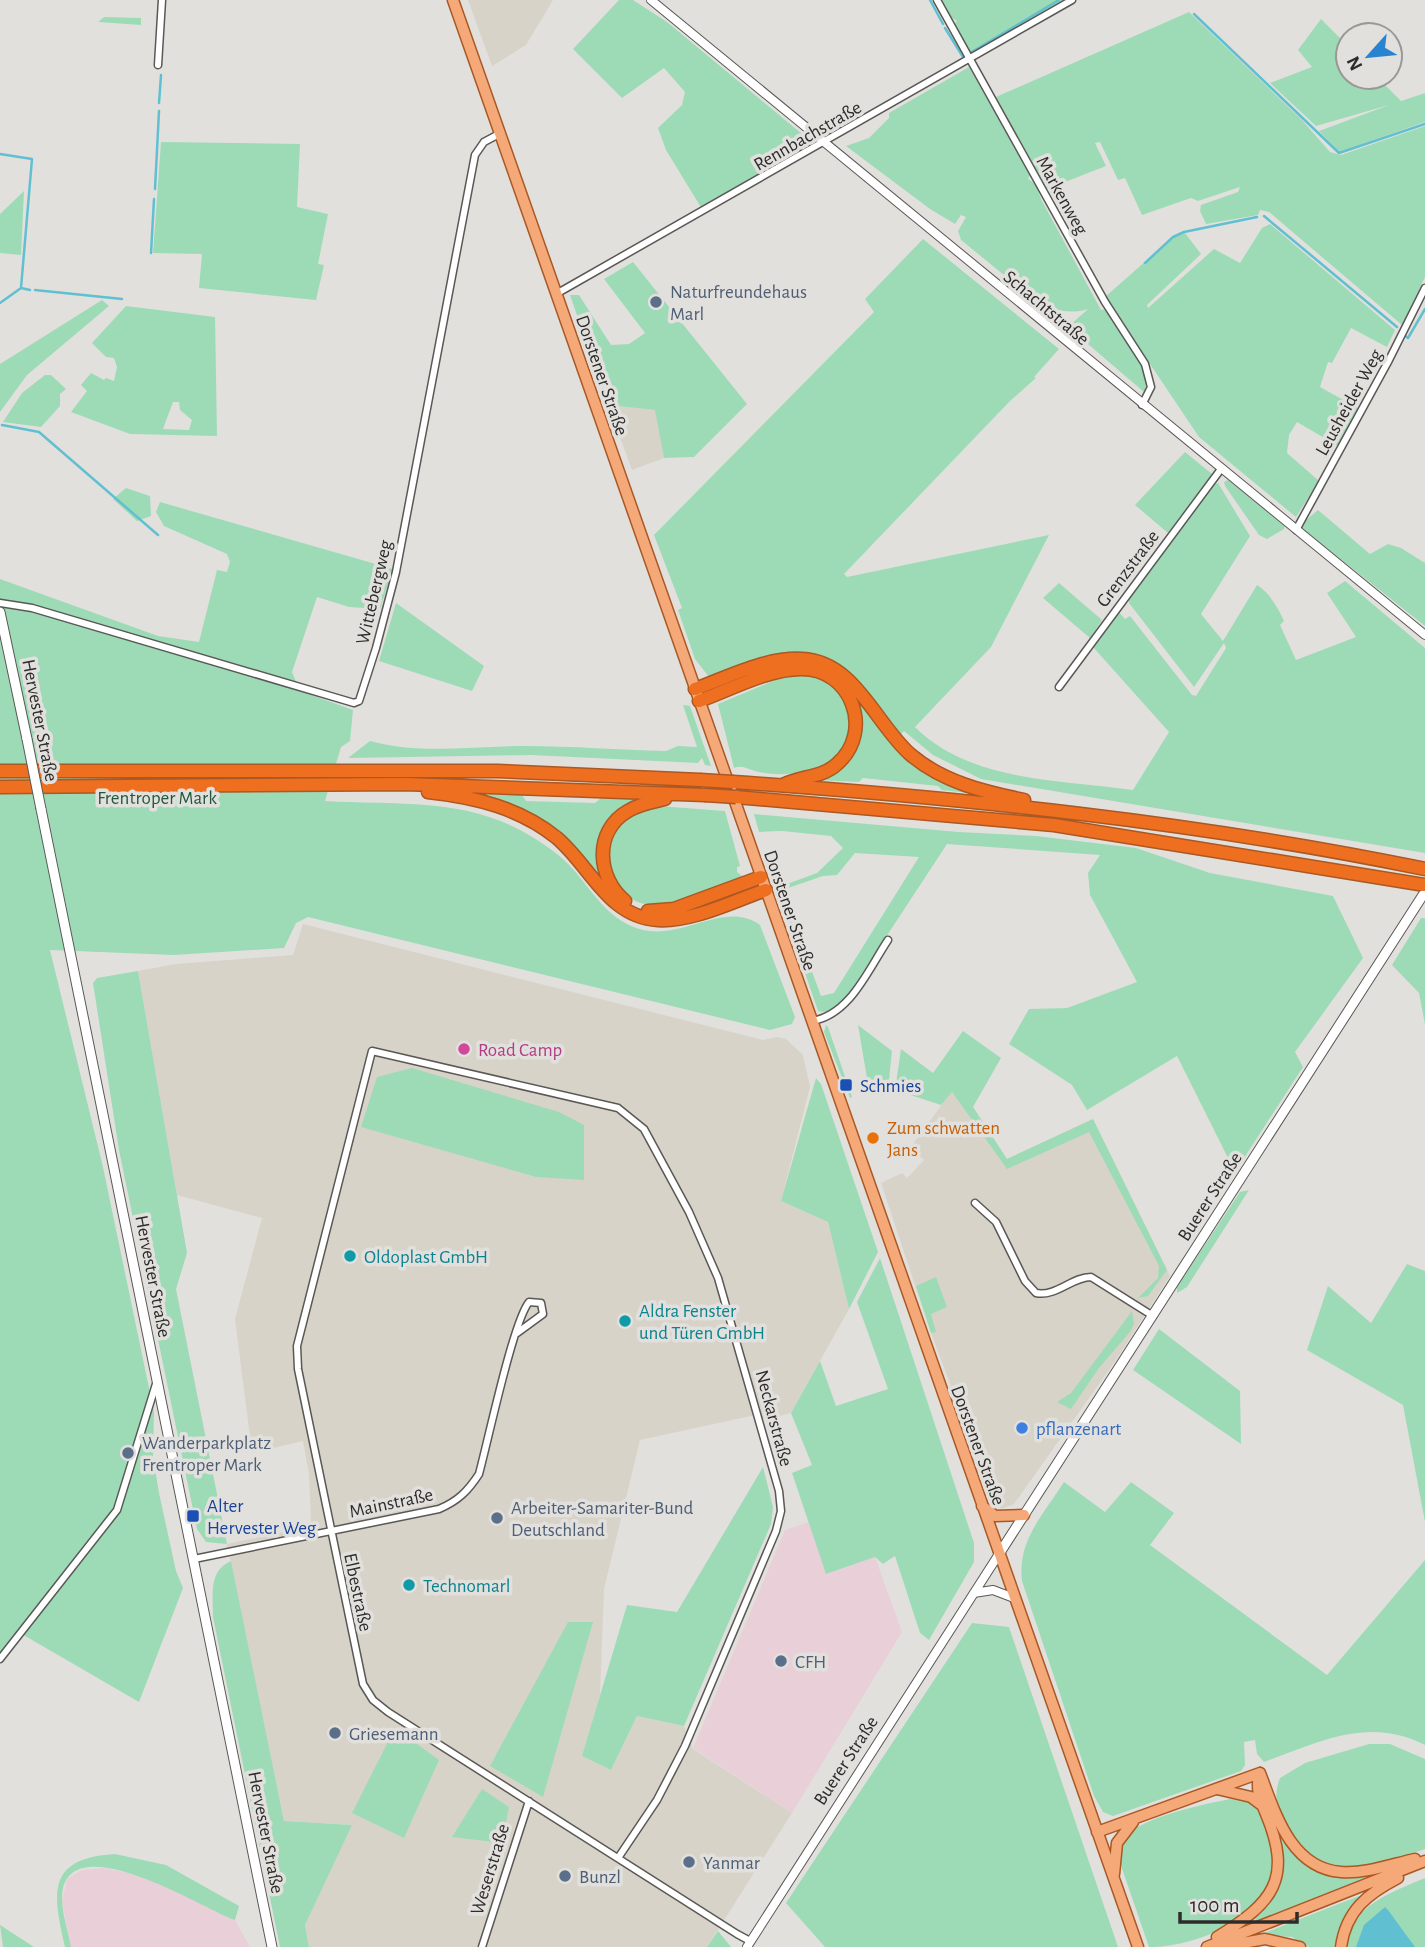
<svg xmlns="http://www.w3.org/2000/svg" width="1425" height="1947" viewBox="0 0 1425 1947" font-family="'Alegreya Sans',sans-serif">
	<rect width="100%" height="100%" fill="#e2e0dd"/>
	<path fill="#d8d3c9" d="M468,0H553L526,45L492,66Z
		M608,405L656,410L664,458L632,470Z
		M303,924L763,1040L777,1037L786,1039L803,1055L810,1087L781,1201L828,1222L849,1309L791,1413L767,1419L751,1416L640,1440L604,1589L600,1695L583,1756L611,1770L637,1716L684,1726L693,1749L792,1813L707,1947H309L305,1925L351,1825L284,1821L227,1544L292,1530L311,1522L309,1474L303,1441L252,1453L235,1319L262,1218L177,1195L138,971L176,964L293,955Z
		M951,1092L973,1107L1007,1159L1093,1119L1170,1276L1116,1360L1014,1504L1001,1509L993,1498L931,1333L881,1183L902,1173L907,1178L924,1160L911,1147L913,1144Z"/>
	<path fill="#e8cfd8" d="M809,1522L827,1574L875,1557L902,1632L792,1813L693,1748L785,1530Z
		M104,1868L148,1877L235,1920L250,1947H71L62,1902L67,1879L82,1870Z"/>
	<path fill="#9ddbb7" fill-rule="evenodd" d="M619,0H633L667,22L814,144L702,209L666,150L658,128L682,105L685,92L664,68L622,98L573,49Z
		M941,0H1066L970,54L953,25L957,21L949,16Z
		M1189,12L1301,119L1330,152L1341,155L1425,126V277L1402,325L1269,212L1260,210L1258,215L1206,224L1200,211L1201,205L1238,192L1240,187L1198,201L1191,198L1142,215L1125,178L1118,180L1100,142L1095,143L1106,166L1047,189L996,97Z
		M104,17L141,18V25L98,22Z
		M1321,19L1348,46V77H1377L1401,101L1425,93V122L1339,152L1319,131L1389,105L1316,126L1270,83L1312,67L1298,50Z
		M969,67L1030,175L1028,179L1035,183L1042,201L1101,310L1106,309C1118,328 1155,370 1144,392L1068,327L1088,309C1073,314 1062,310 1047,310L961,240L958,231L966,217L961,215L955,224L930,209L846,146L869,138L889,118V113Z
		M161,142L300,144L297,207L328,214L318,264L324,265L316,300L199,288L202,254L153,253Z
		M24,191L21,255L0,253V214Z
		M1270,224L1395,330L1387,347L1351,328L1332,363L1328,362L1320,387L1358,408L1338,446L1297,422L1289,435L1287,453L1319,481L1296,517L1199,437L1105,297L1173,237L1185,233L1201,254L1147,305L1148,308L1214,249L1240,263L1262,228Z
		M923,239L1059,349L1034,377L1036,378L1010,401L844,574L847,577L1049,535L991,647L915,727C970,782 1061,780 1133,790L1169,732L1093,647L1117,610L1125,619L1130,616L1192,695L1196,696L1226,648L1224,643L1194,687L1129,603V597L1211,486L1218,483L1250,536L1201,614L1223,641L1257,585C1270,593 1278,608 1284,621L1280,625L1296,660L1356,637L1327,593L1345,581L1425,648V853L981,779L933,755L904,731L900,735C831,645 819,634 709,677L695,659L678,610L682,608L654,535L874,312L865,299Z
		M633,262L747,404L694,457L664,458L655,410L608,405L570,295H579L611,345L629,344L645,333L604,279Z
		M102,300L109,306L27,375L0,412V364Z
		M126,306L215,317L217,436L130,434L71,412L87,391L81,385L91,373L104,380L106,378L114,381L117,367L114,358L106,357L92,343ZM173,402H179L180,410L192,420L189,430L163,429Z
		M45,375H51L66,389L60,394V406L41,427L3,422L22,393Z
		M1185,452L1212,474L1168,533L1135,505Z
		M1228,480L1285,526L1284,529L1267,539L1259,535L1225,486L1224,482Z
		M126,488L150,496L151,516L137,521L113,499Z
		M160,502L393,569L380,609L349,607L317,597L292,672L300,691L353,710L350,741L341,747L325,801C415,806 482,795 557,854C588,878 601,920 643,930C685,939 726,900 760,925L795,1017L792,1024L770,1030L308,917L296,923L284,948L174,955L50,950L103,1167L154,1412L153,1457L159,1493L176,1571L183,1588L139,1702L20,1633L0,1657V579L158,636L199,642L217,570L227,572L230,562L227,554L164,526L156,512Z
		M1318,510L1370,554L1388,544L1401,548L1425,563V626L1299,526Z
		M1059,583L1102,620L1090,638L1043,598Z
		M396,603L484,666L472,691L379,661Z
		M811,674C828,683 843,689 848,709C852,724 850,737 842,750C826,774 778,779 752,770C746,768 740,765 734,768L718,704L778,679Z
		M849,688L886,735L977,794L942,790L938,786L863,778L859,782L815,780L851,754Z
		M683,705L690,706L711,766L705,765L702,758L698,763L531,755L348,758L370,741C422,755 472,746 526,746C572,746 619,750 666,751L678,746L697,747Z
		M482,794L522,795L526,801L595,803L601,798L643,799L608,826L609,888L579,856L482,798Z
		M658,806L725,811L740,866L737,867V872L742,876C722,888 666,910 644,904C607,894 598,847 624,821C633,812 646,810 658,806Z
		M754,814L959,832L1036,836L1136,848L1210,873L1333,896L1363,958L1295,1052L1303,1067L1235,1172L1177,1056L1087,1110L1072,1085L1009,1044L1029,1009L1067,1008L1137,982L1090,895L1088,873L1100,855L947,844L844,1001C836,1008 829,1014 818,1011L776,888L817,873L843,848L831,836L782,831L759,832ZM855,853L919,857L834,993L821,996L782,890L823,876L837,875Z
		M1421,918H1425V1024L1419,993L1392,965Z
		M138,971L187,1253L176,1289L227,1544L206,1542L197,1529L119,1150L93,983L97,978Z
		M826,1025L828,1027L852,1097L850,1098L824,1032Z
		M858,1025L892,1051L888,1090H869Z
		M963,1031L1001,1058L973,1107L1007,1159L1093,1119L1167,1270L1148,1296L1138,1298L1158,1278L1159,1266L1089,1132L1007,1169L952,1092L941,1105L895,1090L901,1049L933,1073Z
		M412,1068L559,1112L584,1125V1180L536,1177L361,1127L377,1077Z
		M816,1078L821,1084L878,1252L849,1309L828,1222L781,1201Z
		M1249,1190L1187,1287L1177,1293V1287L1240,1192Z
		M880,1258L974,1543V1562L929,1640L920,1633L895,1556L883,1564L875,1557L826,1574L792,1473L812,1465L791,1413L820,1361L836,1406L888,1389L857,1302Z
		M1407,1264L1425,1271V1522L1403,1405L1307,1350L1328,1286L1371,1323Z
		M936,1277L947,1307L931,1314L936,1332L931,1333L916,1286Z
		M1132,1311L1134,1324L1130,1332L1099,1368L1071,1409L1057,1402L1071,1393Z
		M1159,1329L1240,1391L1241,1444L1133,1370Z
		M763,1467L773,1507L771,1524L684,1726L637,1716L611,1770L582,1756L627,1605L677,1612Z
		M1064,1482L1105,1512L1131,1482L1174,1513L1150,1545L1327,1675L1425,1560V1745C1368,1716 1320,1742 1264,1762L1257,1754L1255,1740L1244,1742L1245,1765L1241,1771L1113,1816L1103,1812L1094,1796L1022,1581C1017,1541 1043,1515 1064,1482Z
		M231,1561L284,1821L352,1825L305,1925L309,1947H280L213,1617C213,1595 208,1571 231,1561Z
		M568,1622H593L543,1797L490,1766Z
		M972,1623L1009,1627L1118,1947H825L786,1903Z
		M395,1728L439,1760L404,1838L352,1813Z
		M1369,1744H1390L1425,1759V1849C1372,1867 1318,1885 1286,1824C1277,1807 1273,1796 1280,1778L1305,1763Z
		M482,1789L509,1807L502,1843L452,1837Z
		M1230,1799L1254,1804C1262,1814 1266,1827 1270,1838C1291,1907 1205,1947 1149,1947L1118,1857C1119,1848 1121,1839 1129,1833C1152,1815 1201,1805 1230,1799Z
		M1275,1825L1289,1847L1307,1864L1378,1874L1253,1922L1277,1890Z
		M115,1854L166,1865L239,1906L235,1920C206,1910 78,1829 63,1888C59,1906 68,1929 71,1947H65C52,1892 47,1858 115,1854Z
		M1425,1878V1947H1344C1352,1905 1390,1893 1425,1878Z
		M1364,1894L1344,1916L1334,1947H1309L1292,1937L1259,1935Z
		M0,1925L34,1947H3Z
		M718,1931L731,1947H707Z"/>
	<path fill="#60c0d1" d="M1385,1907L1388,1910L1415,1947H1356L1364,1925Z"/>
	<g fill="none" stroke-linecap="round" stroke-linejoin="round">
		<path stroke="#60c0d1" stroke-width="2.5" d="M930,0L943,24
			M1194,14L1339,153L1425,124
			M945,28L963,57
			M970,53L1059,0
			M159,103L161,75
			M0,154L32,159L21,288L0,303
			M155,189L159,111
			M1264,216L1397,327
			M151,253L154,199
			M1145,263L1173,237L1184,232L1257,217
			M21,288L30,290
			M35,290L122,299
			M1403,334L1408,338L1425,309
			M2,425L39,432L158,535"/>
		<defs>
			<path id="minor" d="M937,0L1105,302L1145,364L1151,387L1142,405
				M158,65L162,0
				M556,294L1072,0
				M1296,530L1389,360L1425,288
				M0,603L32,608L354,703L359,701L376,648L396,572L475,155L484,142L499,134
				M1059,687L1221,469
				M812,1021C850,1015 868,970 888,940
				M975,1203L996,1222L1025,1281L1036,1293C1056,1297 1072,1277 1091,1277L1153,1316
				M194,1559L439,1509C458,1501 468,1491 479,1474C488,1441 513,1322 529,1302L541,1303L543,1314L517,1333
				M0,1659L117,1510L156,1384
				M618,1858L657,1800L685,1746L776,1531L781,1511L779,1491L718,1278L689,1212L644,1129L618,1108L372,1051L297,1346L298,1369L363,1684L373,1700L388,1712L737,1934L750,1941
				M482,1947L529,1801"/>
			<path id="tertiary" d="M651,0L1425,635
				M974,1593L993,1590L1014,1598
				M747,1947L999,1554"/>
			<path id="secondary" d="M0,612L27,739
				M41,809L272,1947
				M999,1554L1423,895"/>
			<path id="primary" d="M453,0L1138,1947
				M982,1506L995,1516L1024,1515
				M1260,1773C1275,1812 1290,1868 1341,1872C1365,1874 1392,1864 1415,1859
				M1217,1789L1251,1797L1263,1806
				M1097,1832L1260,1773
				M1114,1874L1117,1843L1133,1822
				M1217,1937C1273,1903 1293,1879 1266,1814C1260,1800 1255,1788 1260,1773
				M1207,1947L1425,1861
				M1221,1947L1265,1939L1300,1947
				M1341,1947C1346,1911 1367,1894 1398,1878"/>
			<path id="motorway" d="M695,689C728,677 766,657 802,659C855,661 876,725 911,755C943,782 984,792 1024,800
				M699,701C730,690 768,669 801,669C851,668 875,731 837,764C822,778 800,776 783,785
				M0,771H497L700,780
				M733,782C965,798 1197,822 1425,869
				M0,787L405,784L705,795
				M428,792C475,797 520,808 557,838C591,867 608,917 658,920C693,922 733,901 766,890
				M736,797L1054,825L1425,885
				M625,901C597,878 593,831 628,811C639,804 652,802 665,799
				M648,911L674,909L761,877"/>
		</defs>
		<use href="#minor" stroke="#595855" stroke-width="9"/>
		<use href="#tertiary" stroke="#595855" stroke-width="10"/>
		<use href="#secondary" stroke="#595855" stroke-width="11"/>
		<use href="#primary" stroke="#aa5824" stroke-width="13"/>
		<use href="#motorway" stroke="#aa5824" stroke-width="15"/>
		<use href="#minor" stroke="#fff" stroke-width="6"/>
		<use href="#tertiary" stroke="#fff" stroke-width="8"/>
		<use href="#secondary" stroke="#fff" stroke-width="9"/>
		<use href="#primary" stroke="#f5a979" stroke-width="10"/>
		<use href="#motorway" stroke="#ee6f20" stroke-width="12"/>
		<defs>
			<path id="secondary-bridge" d="M27,739L41,809"/>
			<path id="motorway-bridge" d="M700,780L733,782
				M705,795L736,797"/>
		</defs>
		<use href="#secondary-bridge" stroke="#595855" stroke-width="11" stroke-linecap="butt"/>
		<use href="#motorway-bridge" stroke="#aa5824" stroke-width="15" stroke-linecap="butt"/>
		<use href="#secondary-bridge" stroke="#fff" stroke-width="9"/>
		<use href="#motorway-bridge" stroke="#ee6f20" stroke-width="12"/>
	</g>
	<g fill="#5c6f8a" stroke="#e2e0dd" stroke-width="2.5">
		<circle cx="656" cy="302" r="7"/>
		<circle cx="128" cy="1453" r="7"/>
		<circle cx="497" cy="1518" r="7"/>
		<circle cx="781" cy="1661" r="7"/>
		<circle cx="335" cy="1733" r="7"/>
		<circle cx="689" cy="1862" r="7"/>
		<circle cx="565" cy="1876" r="7"/>
	</g>
	<circle fill="#d1479c" stroke="#e2e0dd" stroke-width="2.5" cx="464" cy="1049" r="7"/>
	<g fill="#1a4fb4" stroke="#e2e0dd" stroke-width="2.5">
		<rect x="839" y="1078" width="14" height="14" rx="3.5"/>
		<rect x="186" y="1509" width="14" height="14" rx="3.5"/>
	</g>
	<circle fill="#e8710a" stroke="#e2e0dd" stroke-width="2.5" cx="873" cy="1138" r="7"/>
	<g fill="#0f9aa8" stroke="#e2e0dd" stroke-width="2.5">
		<circle cx="350" cy="1256" r="7"/>
		<circle cx="625" cy="1321" r="7"/>
		<circle cx="409" cy="1585" r="7"/>
	</g>
	<circle fill="#3f7fe0" stroke="#e2e0dd" stroke-width="2.5" cx="1022" cy="1428" r="7"/>
	<g text-anchor="middle" stroke-width="7" stroke-linejoin="round" paint-order="stroke">
		<g font-size="19" fill="#2d2c2b" stroke="#e2e0dd">
			<text transform="translate(807 135) rotate(-30)" y="7">Rennbachstraße</text>
			<text transform="translate(1063 195) rotate(61)" y="7">Markenweg</text>
			<text transform="translate(1047 307) rotate(40)" y="7">Schachtstraße</text>
			<text transform="translate(603 375) rotate(71)" y="7">Dorstener Straße</text>
			<text transform="translate(1348 402) rotate(-61)" y="7">Leusheider Weg</text>
			<text transform="translate(1127 568) rotate(-53)" y="7">Grenzstraße</text>
			<text transform="translate(373 592) rotate(-77)" y="7">Wittebergweg</text>
			<text transform="translate(41 720) rotate(79)" y="7">Hervester Straße</text>
			<text transform="translate(791 910) rotate(71)" y="7">Dorstener Straße</text>
			<text transform="translate(1209 1196) rotate(-57)" y="7">Buerer Straße</text>
			<text transform="translate(154 1276) rotate(79)" y="7">Hervester Straße</text>
			<text transform="translate(775 1418) rotate(75)" y="7">Neckarstraße</text>
			<text transform="translate(979 1445) rotate(70)" y="7">Dorstener Straße</text>
			<text transform="translate(391 1502) rotate(-12)" y="7">Mainstraße</text>
			<text transform="translate(359 1592) rotate(78)" y="7">Elbestraße</text>
			<text transform="translate(845 1760) rotate(-57)" y="7">Buerer Straße</text>
			<text transform="translate(267 1832) rotate(79)" y="7">Hervester Straße</text>
			<text transform="translate(489 1869) rotate(-73)" y="7">Weserstraße</text>
		</g>
		<g font-size="19" fill="#4e5e75" stroke="#e2e0dd" text-anchor="start">
			<text x="670" y="298">Naturfreundehaus<tspan x="670" dy="22">Marl</tspan></text>
			<text x="142" y="1449">Wanderparkplatz<tspan x="142" dy="22">Frentroper Mark</tspan></text>
			<text x="511" y="1514">Arbeiter-Samariter-Bund<tspan x="511" dy="22">Deutschland</tspan></text>
			<text x="795" y="1668">CFH</text>
			<text x="349" y="1740">Griesemann</text>
			<text x="703" y="1869">Yanmar</text>
			<text x="579" y="1883">Bunzl</text>
		</g>
		<g font-size="19" fill="#21583c" stroke="#e2e0dd">
			<text x="157" y="804">Frentroper Mark</text>
		</g>
		<g font-size="19" fill="#b23c85" stroke="#e2e0dd" text-anchor="start">
			<text x="478" y="1056">Road Camp</text>
		</g>
		<g font-size="19" fill="#164399" stroke="#e2e0dd" text-anchor="start">
			<text x="860" y="1092">Schmies</text>
			<text x="207" y="1512">Alter<tspan x="207" dy="22">Hervester Weg</tspan></text>
		</g>
		<g font-size="19" fill="#c56008" stroke="#e2e0dd" text-anchor="start">
			<text x="887" y="1134">Zum schwatten<tspan x="887" dy="22">Jans</tspan></text>
		</g>
		<g font-size="19" fill="#0d838f" stroke="#e2e0dd" text-anchor="start">
			<text x="364" y="1263">Oldoplast GmbH</text>
			<text x="639" y="1317">Aldra Fenster<tspan x="639" dy="22">und Türen GmbH</tspan></text>
			<text x="423" y="1592">Technomarl</text>
		</g>
		<g font-size="19" fill="#366cbe" stroke="#e2e0dd" text-anchor="start">
			<text x="1036" y="1435">pflanzenart</text>
		</g>
	</g>
	<g transform="translate(1369 56) rotate(243)"><circle r="33" fill="#e2e0dd" stroke="#9a9896" stroke-width="2"/>
	<path d="M0-5L12 26L0 18L-12 26Z" fill="#2884d1"/>
	<text y="-10" font-size="19" font-weight="bold" text-anchor="middle" fill="#2d2c2b">N</text>
	</g>
	<path d="M1180 1912v10h117v-10" fill="none" stroke="#2d2c2b" stroke-width="3.5"/>
	<text x="1190" y="1912" font-size="21" fill="#2d2c2b" stroke="#e2e0dd" stroke-width="5" paint-order="stroke">100 m</text>
</svg>
